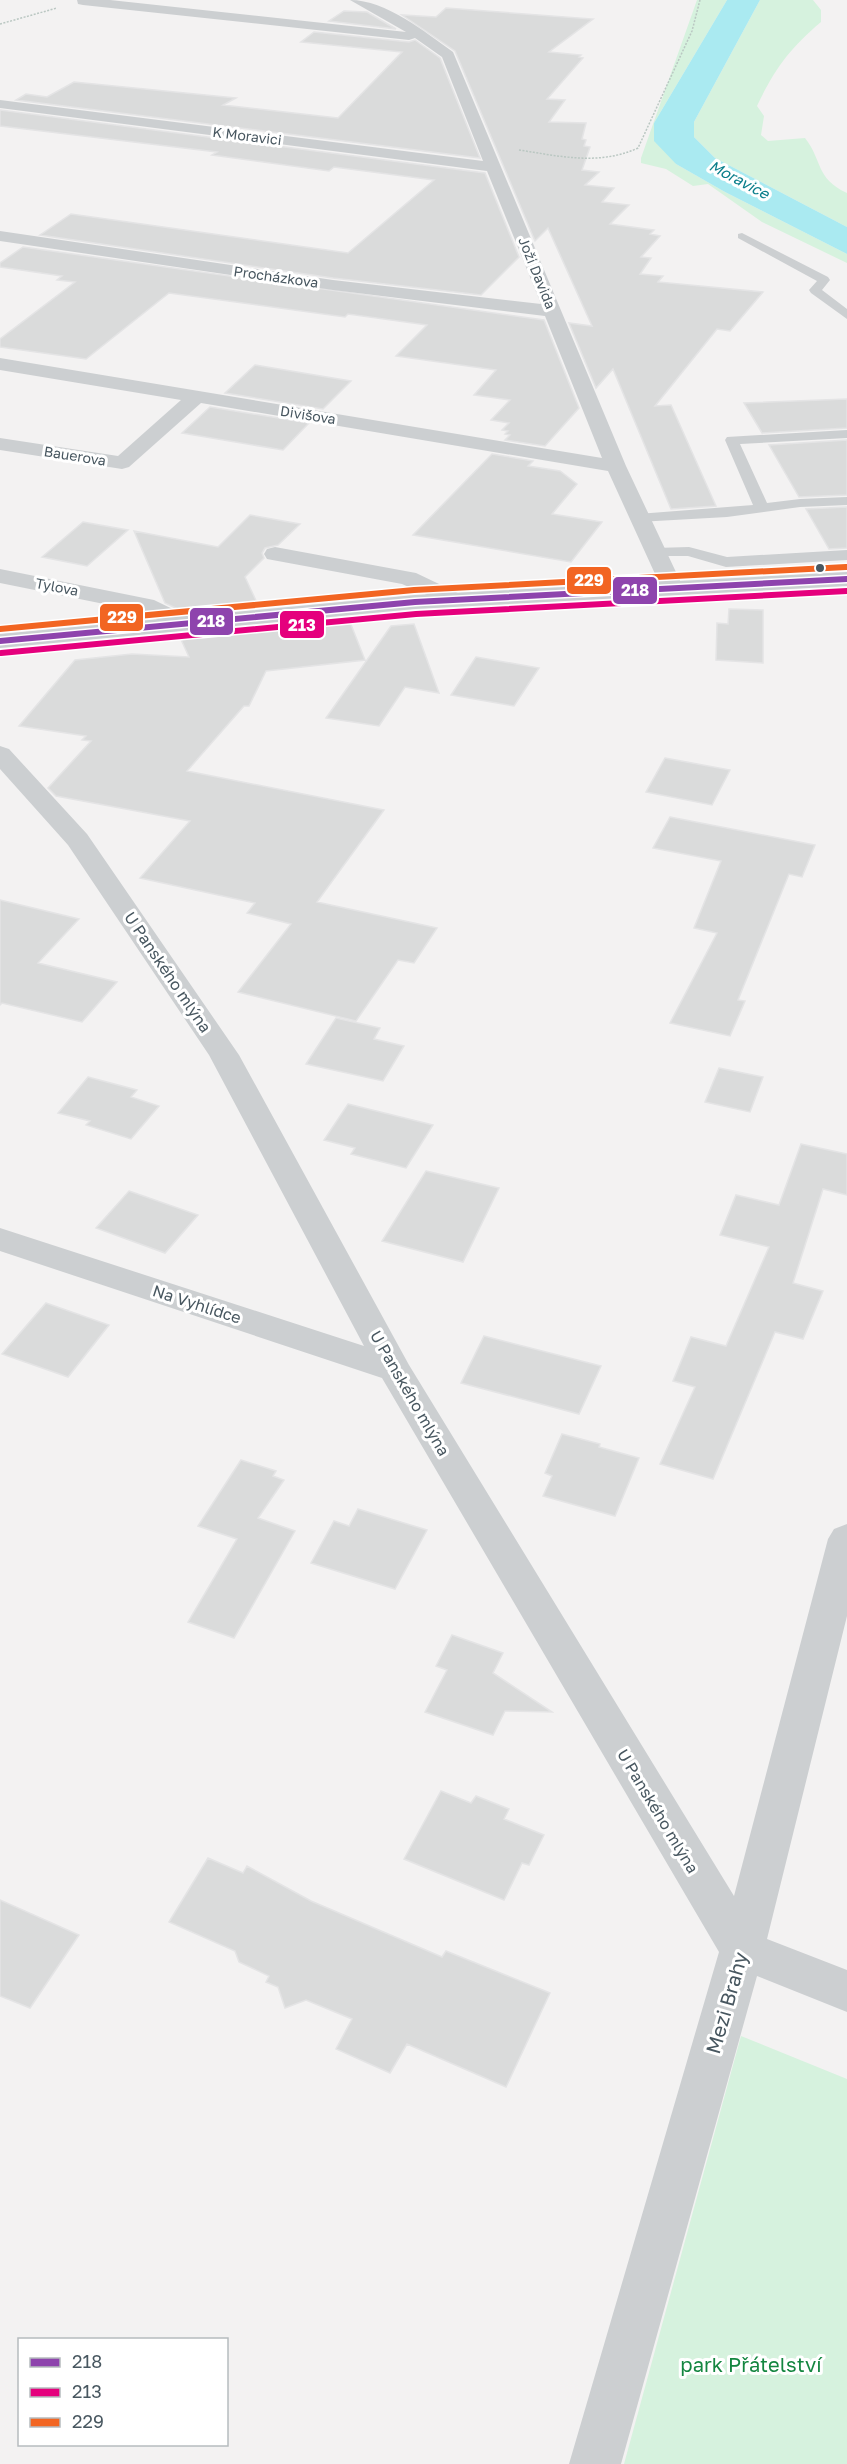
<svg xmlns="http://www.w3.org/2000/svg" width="847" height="2464" viewBox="0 0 847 2464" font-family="'Golos Text',sans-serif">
	<rect width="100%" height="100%" fill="#f3f2f2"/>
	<path fill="#d6f2de" d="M697,0H727L654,123L676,164L725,192L847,254V263L762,222L708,184L693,186L666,169L641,163V158Z
		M760,0H813L821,10V22C790,48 774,70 757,106L764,116L761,135L768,141L805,138C823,161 815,178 847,193V227L715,158L694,137V122Z
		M741,2036L847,2079V2464H624Z"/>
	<path fill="#aaeaf1" d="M727,0H760L694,122V137L715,158L847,227V254L725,192L676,164L654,141V123Z"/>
	<path fill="#dadbdb" stroke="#e4e4e5" stroke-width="1.5" d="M446,8L593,19L549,52L581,55L579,57L583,58L547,99L565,100L549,122L586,123L582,139L586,140L584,146L590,147L582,170L599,172L585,185L614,188L602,202L629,205L610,224L654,230L650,234L660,236L641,257L651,258L640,274L663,276L658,282L763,292L730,331L717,329L655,406L671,405L716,506L671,509L613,369L596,388L569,323L592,326L548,228L535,241L455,51L402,15L436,17Z
		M344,11L367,12L396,29L329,21Z
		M314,32L409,42L415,40L440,58L480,158L16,100L26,94L47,97L74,82L236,98L223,105L338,118L402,52L301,42Z
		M0,110L485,173L519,257L481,295L333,278L40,235L71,214L348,253L434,180L334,167L329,171L212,155L217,152L0,126Z
		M23,247L544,320L579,408L545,446L505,440L510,435L505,434L508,431L502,430L509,423L491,420L510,400L474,395L496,370L396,356L427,325L348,314L345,317L169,293L86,359L0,347V339L75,282L57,280L62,276L0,267V263Z
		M255,365L351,381L323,409L225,393Z
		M847,399V428L762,433L744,403Z
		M210,407L309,423L283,450L182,433Z
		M847,440V495L799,497L769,445Z
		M492,454L533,461L528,466L560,471L577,484L552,514L602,522L571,562L413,535Z
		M847,507V548L829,549L806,509Z
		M250,515L300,524L278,545L265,548L262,553L264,558L245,577L259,607L188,614L165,603L134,531L218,547Z
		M83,522L128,530L87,566L42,557Z
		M729,609L763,610V663L716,660L717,623L728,624Z
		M350,622L365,660L266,671L249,706H244L187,771L384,810L317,902L437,928L414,963L398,960L356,1021L238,992L291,924L247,913L255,903L140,878L190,821L56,796L48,788L91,741L82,740L86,736L19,726L75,660L132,654L189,657L178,633L268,625L270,630Z
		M414,624L439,693L405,687L379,726L326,718L391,626Z
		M476,657L539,668L514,706L451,695Z
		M665,758L730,770L712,805L646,792Z
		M670,817L815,845L802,877L789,874L738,1000L745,1001L730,1036L670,1023L717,933L694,928L721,861L653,848Z
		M0,900L79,919L38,963L117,982L82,1022L2,1003L0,1005Z
		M336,1018L380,1028L374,1039L404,1046L383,1081L306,1064Z
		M719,1068L763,1077L750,1112L705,1102Z
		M88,1077L137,1090L131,1097L159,1106L131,1139L86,1125L90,1121L58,1113Z
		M348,1104L433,1125L406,1168L351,1154L355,1148L324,1140Z
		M801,1144L847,1154V1195L823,1189L793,1283L823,1291L803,1339L775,1332L713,1479L660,1464L695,1387L673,1381L691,1337L726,1346L769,1247L720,1235L736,1195L779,1205Z
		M426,1171L499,1188L463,1262L382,1241Z
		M129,1191L198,1215L165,1253L96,1228Z
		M46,1303L109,1325L68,1377L2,1354Z
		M484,1336L601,1366L579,1414L461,1383Z
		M562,1434L600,1444L599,1447L639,1458L615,1516L543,1496L552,1476L545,1473Z
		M241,1460L276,1471L273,1476L284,1480L258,1518L295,1531L234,1638L188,1622L237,1539L198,1526Z
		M358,1509L427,1530L395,1589L311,1563L334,1521L349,1526Z
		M452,1635L503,1653L493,1673L552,1712L505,1711L493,1735L425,1712L447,1670L436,1666Z
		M441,1791L471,1803L476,1796L509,1809L504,1819L544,1835L529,1865L522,1863L504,1900L404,1859Z
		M208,1858L243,1873L247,1866L311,1901L442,1957L446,1951L550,1993L506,2087L407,2044L390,2073L336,2049L352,2019L306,2000L285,2008L278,1987L266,1982L269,1976L239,1962L235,1951L169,1922Z
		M0,1900L79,1935L30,2008L0,1996Z"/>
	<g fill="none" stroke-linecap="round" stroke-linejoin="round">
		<path stroke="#bac7c2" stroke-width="1.5" stroke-dasharray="2 1.5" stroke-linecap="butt" d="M0,24L57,8
			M519,150C559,156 599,166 638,148L692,31L700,0"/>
		<path fill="#cccfd1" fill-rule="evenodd" d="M742,233L828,277L830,280L822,290L847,309V319L811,293L809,290L817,281L738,238V234Z
			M847,430V438L740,444L767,503L800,499L847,497V505L800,507L727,517L638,522L631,518L638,514L753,505L725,440L727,437Z
			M689,547L727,557L847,550V560L726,567L688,556H655L648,552L655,548Z"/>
		<path fill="#cccfd1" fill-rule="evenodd" d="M77,0H110L406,32L350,0C386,0 425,32 453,52L626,466L683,587L680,592L672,594L664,592L661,587L608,471L201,403L129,467L122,469L0,450V438L118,456L181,400L0,370V358L602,458L545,316L333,290L0,241V231L333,280L541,304L487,171L0,108V100L483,161L442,57L415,38L409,40L83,5L78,4Z
			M275,547L416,573L460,594L463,599L460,604L452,606L402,584L267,559L264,554L267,549Z
			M0,569L154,600L189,617L193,622L189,627L181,629L173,627L139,611L0,583Z
			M0,746L9,749L87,834L239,1055L409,1365L734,1896L828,1539L834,1529L847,1524V1616L767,1939L847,1970V2012L757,1976L621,2464H569L719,1952L382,1378L0,1251V1228L364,1346L209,1055L68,845L0,769Z"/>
		<path fill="#cbcfd2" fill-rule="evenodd" d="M847,572V586L415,609L0,648V634L415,595Z"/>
		<defs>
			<path id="bus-1" d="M0,641L415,602L847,579"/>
			<path id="bus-2" d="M1,653L416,614L847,591"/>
			<path id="bus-3" d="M0,629L414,590L846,567"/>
		</defs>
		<use href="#bus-1" stroke="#fff" stroke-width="9"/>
		<use href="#bus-2" stroke="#fff" stroke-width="9"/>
		<use href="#bus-3" stroke="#fff" stroke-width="9"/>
		<use href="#bus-1" stroke="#8e44ad" stroke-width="6"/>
		<use href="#bus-2" stroke="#e5007d" stroke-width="6"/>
		<use href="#bus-3" stroke="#f26522" stroke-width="6"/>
	</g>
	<circle fill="#485760" stroke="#fff" stroke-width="2" cx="820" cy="568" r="5"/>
	<g text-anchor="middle" stroke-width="6" stroke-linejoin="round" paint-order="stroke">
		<g font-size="14" fill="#485760" stroke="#fff">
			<text transform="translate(247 136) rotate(7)" y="5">K Moravici</text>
			<text transform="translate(537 273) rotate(68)" y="5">Joži Davida</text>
			<text transform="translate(276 277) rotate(8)" y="5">Procházkova</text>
			<text transform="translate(308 415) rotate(9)" y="5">Divišova</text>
			<text transform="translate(75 456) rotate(9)" y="5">Bauerova</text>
			<text transform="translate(57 587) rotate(11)" y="5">Tylova</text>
		</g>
		<g font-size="15" font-style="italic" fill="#0a7e8b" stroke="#fff">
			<text transform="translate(739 180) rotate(28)" y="5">Moravice</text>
		</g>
		<g font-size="16" fill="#485760" stroke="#fff">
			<text transform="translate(168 972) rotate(56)" y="6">U Panského mlýna</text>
			<text transform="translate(197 1304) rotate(18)" y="6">Na Vyhlídce</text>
			<text transform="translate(410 1393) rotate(60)" y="6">U Panského mlýna</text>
			<text transform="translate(658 1811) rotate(59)" y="6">U Panského mlýna</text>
		</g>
		<g font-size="20" fill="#485760" stroke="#fff">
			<text transform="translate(727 2003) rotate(-74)" y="7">Mezi Brahy</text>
		</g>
		<g font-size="20" fill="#148640" stroke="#fff">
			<text x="751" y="2372">park Přátelství</text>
		</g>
	</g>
	<g stroke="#fff" stroke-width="2">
		<rect x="566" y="566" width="46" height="29" rx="6" fill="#f26522"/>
		<rect x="612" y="576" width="46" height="29" rx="6" fill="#8e44ad"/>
		<rect x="99" y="603" width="45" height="29" rx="6" fill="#f26522"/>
		<rect x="189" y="607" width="45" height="29" rx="6" fill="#8e44ad"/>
		<rect x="279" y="610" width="46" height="29" rx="6" fill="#e5007d"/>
	</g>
	<g font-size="16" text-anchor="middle" font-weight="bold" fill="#fff">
		<text x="589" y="586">229</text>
		<text x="635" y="596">218</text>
		<text x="122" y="623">229</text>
		<text x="211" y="627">218</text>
		<text x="302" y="631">213</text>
	</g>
	<rect x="18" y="2338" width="210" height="108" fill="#ffffff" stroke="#b6bcbf" stroke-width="1.5"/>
	<rect x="30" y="2358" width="30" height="9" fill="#8e44ad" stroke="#b6bcbf" stroke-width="1.5"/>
	<text x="72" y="2368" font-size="18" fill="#485760">218</text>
	<rect x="30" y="2388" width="30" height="9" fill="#e5007d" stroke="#b6bcbf" stroke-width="1.5"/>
	<text x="72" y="2398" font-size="18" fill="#485760">213</text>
	<rect x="30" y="2418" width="30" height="9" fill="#f26522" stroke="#b6bcbf" stroke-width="1.5"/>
	<text x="72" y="2428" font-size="18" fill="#485760">229</text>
</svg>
